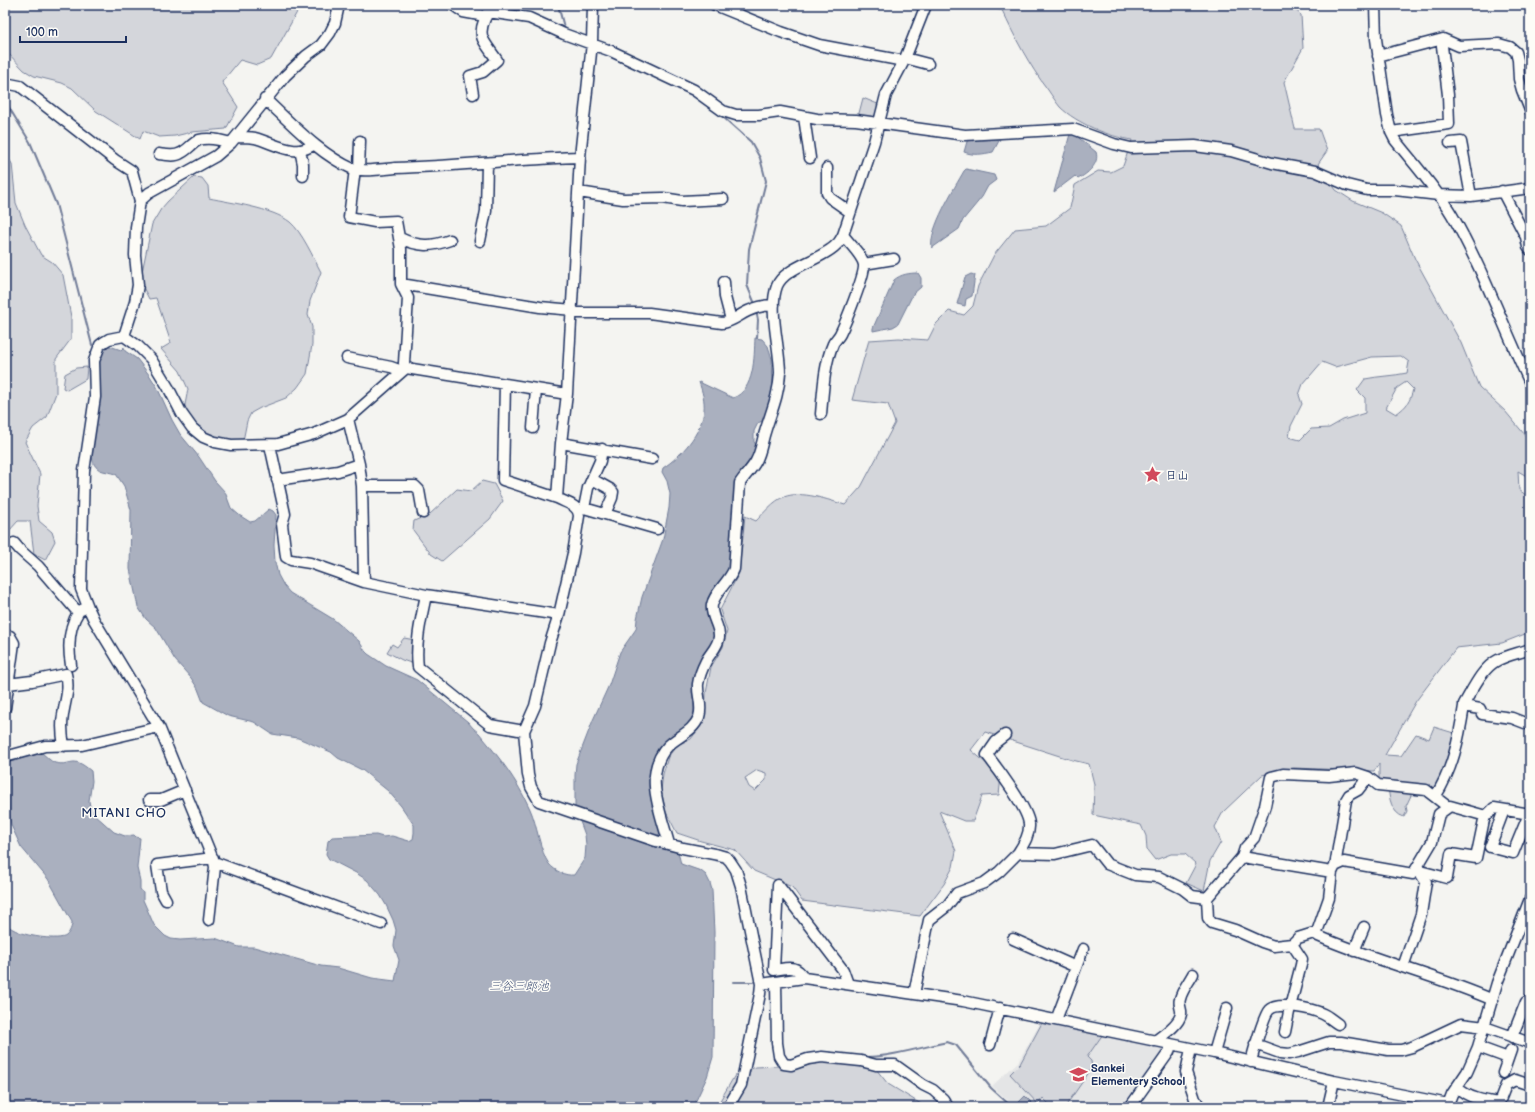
<svg xmlns="http://www.w3.org/2000/svg" width="1535" height="1112" viewBox="0 0 1535 1112" font-family="'Balsamiq Sans','Klee One',sans-serif">
	<rect width="100%" height="100%" fill="#f4f4f1"/>
	<filter id="ink" filterUnits="userSpaceOnUse"><feTurbulence type="fractalNoise" baseFrequency=".025" numOctaves="2"/><feDisplacementMap in="SourceGraphic" scale="8" xChannelSelector="R" yChannelSelector="G"/><feConvolveMatrix kernelMatrix="1 2 1 2 8 2 1 2 1" color-interpolation-filters="sRGB"/></filter>
	<g filter="url(#ink)">
		<path fill="#e4e5e6" d="M1042,1020L1161,1045L1168,1051L1127,1107H1015L992,1086L1018,1062Z"/>
		<path fill="#d4d6db" stroke="#78829c" fill-rule="evenodd" d="M5,5H301L271,59L257,65L240,60L222,82L238,107L226,129L192,132L175,136L159,137L143,131L140,139L96,111L72,88L62,83L34,76L24,70L5,50Z
			M970,5H1290L1301,15L1303,48L1284,82L1295,129H1319L1327,151L1318,164L1336,190L1353,201L1382,213L1401,226L1415,259L1461,343L1479,387L1505,411L1530,441V478L1518,471L1519,490L1530,498V632L1502,643L1456,648L1416,701L1385,755L1401,756L1416,734L1429,739L1434,727L1457,734L1451,756L1433,793L1415,787L1406,806L1407,811L1404,817C1391,813 1389,797 1388,786L1379,782V764L1374,771L1294,768L1262,775L1223,812L1215,827L1221,842L1210,861L1204,891L1186,883L1196,864L1185,854H1171L1155,860L1147,850L1146,836L1141,825L1093,815L1094,784L1089,764L1072,760L985,732L971,750L1001,776L999,795L982,796L973,821H964L939,811L956,851L953,867L944,884L920,916L802,901L792,887L754,871L735,850L701,841L677,833L666,812L661,790L663,774L668,757L677,745L691,739L701,725L705,716L706,693L711,667L723,647L727,631L720,610L739,573L745,516L756,521C763,514 774,500 784,497C801,490 829,500 845,505L861,487L895,423L888,404L852,400L869,340L899,338L928,340L936,324L949,311L964,315L973,306L978,286L994,255L1015,229L1046,226L1070,208L1075,185L1098,171L1111,172L1123,166L1132,140C1110,137 1076,123 1060,107C1056,102 1052,96 1048,90C1029,65 1015,38 1002,10L978,8ZM1401,356L1409,362L1407,373C1393,376 1379,376 1365,379L1357,390L1365,398V413L1343,420L1329,428L1311,429L1300,440L1289,437L1291,426L1302,404L1299,395L1303,384L1322,362L1335,367L1372,357ZM1406,382L1413,389C1410,402 1407,406 1396,414L1386,408L1397,388ZM757,770L766,773V780L755,791L749,787L745,778Z
			M863,98L880,105L875,120L858,117Z
			M5,152L12,164L16,203L25,225L41,255L52,262L63,275L71,317V339L56,359V393L47,417L33,428L25,442L40,474L37,506L39,521L52,532L55,541L45,560L34,554L30,521H18L9,531L5,533Z
			M194,177L202,178L208,186L209,198C232,203 272,208 290,222C302,232 313,257 321,272L310,301L308,315L312,327V345L307,374L297,388L286,398L260,408L251,413L247,421L243,441C210,442 203,435 184,410L188,389L180,371L161,349L171,343L156,298L149,299L142,285V272L152,224L161,209L168,201Z
			M87,367L86,379L67,390L63,388L65,374L76,368Z
			M482,481L494,484L503,501L490,519L442,561L431,554L413,530L414,521L430,514L457,489L471,491Z
			M5,636L10,640L5,687Z
			M404,638L415,640L414,664L402,660L387,652L392,644L397,647Z
			M1043,1021L1103,1034L1087,1057L1091,1061L1092,1068L1065,1107H1052L1043,1098L1038,1104L1010,1074L1020,1064Z
			M823,1061L876,1069L888,1084L921,1104L923,1107H719L718,1104L735,1075L756,1067L777,1066L792,1070Z"/>
		<path fill="#aab0bf" stroke="#717c98" d="M1070,134H1074L1096,152C1100,164 1087,174 1078,179L1075,176L1054,192Z
			M968,138L1000,139L993,152C983,154 974,156 964,152Z
			M966,169L994,175L996,180L988,186L982,197L963,220L959,229L932,248C928,230 955,187 964,171Z
			M918,273L921,278V287L913,294L898,324L893,327L873,331V328L894,280C901,274 910,273 918,273Z
			M971,274L975,275L972,296L966,299L965,306L957,304L965,277Z
			M755,338L762,339L768,346L772,359L773,385L767,414L762,421L758,423L754,431V442L757,446L755,454L741,471L735,485L729,569C725,578 723,577 718,583C701,602 705,615 715,635L708,651L703,655L694,679L692,692L694,702V711L692,719L651,772L650,785L661,832L656,837C658,851 666,849 678,852L681,864L701,871L706,875L710,883L712,890L714,932L713,1057L707,1077L693,1107H5V924C9,927 14,930 19,932C27,936 59,941 66,936C70,932 72,927 72,922L48,879L21,847L11,825L5,784V762L42,753C46,756 50,761 55,763C73,767 71,754 91,771L92,781L89,801L90,806L94,814L114,832L125,836L134,835L136,837L140,838L137,868L140,881V889L143,893V900L154,925L165,936L171,939L180,940L215,938L239,947H254L321,966L338,968L372,978L395,981L399,960L394,946L396,930L393,920L386,905L380,895L367,880L356,873L329,859L326,854L328,841L332,837L376,835L383,837L392,836L409,841L413,839L414,833V825L401,806L388,791L362,770L338,758L331,752L298,738L272,734L254,722L228,716L203,702L198,689L191,678L175,660L156,628L146,619L138,607L130,569L131,510L124,486L116,474C111,472 105,472 100,470C87,463 93,443 95,431L93,428L99,407V376L95,356L107,345L121,350L124,347L125,351L137,359L150,376L157,387L172,420L180,434L199,457L215,481L225,492L231,508L239,515L250,522L255,521L269,509L273,511L276,515L274,545L275,562L278,575L284,586L290,593L333,619L359,641L365,651L368,654L386,666L417,680L468,722L473,728L479,733C499,757 517,780 530,809C537,824 540,852 549,864C555,871 565,876 574,875L585,858L586,845L585,835L575,808V775L576,764L593,720L609,685L620,652L636,629L637,619L642,597L663,539L669,508L670,494L667,481L662,472L663,468C681,456 702,433 704,410C705,400 702,391 699,382L733,398C755,390 754,357 755,338Z
			M1025,1096L1036,1107H1023L1019,1102Z"/>
		<g fill="none" stroke-linecap="round" stroke-linejoin="round">
			<path stroke="#717c98" stroke-width="2" d="M558,5L565,31
				M5,101L30,142L56,204L92,345
				M723,117L751,142L760,158L766,181L749,249L747,285L755,304
				M756,310L758,320L757,338
				M733,982H753
				M863,1057C885,1058 924,1047 947,1042L956,1045L991,1088L1012,1107"/>
			<defs>
				<path id="minor" d="M453,5L463,12L485,16
					M593,5L592,43L580,157L567,394L561,443L557,498C566,503 579,505 579,516L573,553L559,615L550,643L535,706L524,731L528,775L531,787L539,801L656,841L683,848L719,855L726,857L730,861L736,870L741,886L761,984L760,994L741,1085L728,1107
					M715,5L781,32L819,45L904,61
					M1375,5L1376,39L1387,115L1391,132L1395,140C1414,164 1436,188 1452,215C1482,267 1504,328 1530,383
					M488,12L529,18L564,34L611,51L694,90L723,111L736,115H759L780,112L817,119L856,120L965,135L1073,129L1114,144L1131,148L1195,146L1231,151L1272,163L1315,171L1347,185L1367,190H1395L1439,195L1471,196L1530,188
					M1378,56L1443,39L1459,46L1499,44L1510,47L1516,52L1518,60L1519,79L1522,90L1530,110
					M905,58L928,64
					M5,83L20,86L115,160L132,171L140,201L136,227L135,255L138,285L135,302L124,336L109,339L104,342L100,345L94,361L95,397L84,471L81,589L88,607L94,620L159,727L82,745L45,746L5,757
					M473,94L470,76L483,72L497,60C493,54 488,48 484,41C477,30 486,15 493,5
					M265,99C292,124 319,154 353,169C362,172 385,169 395,168C457,166 519,159 580,157
					M804,117L810,158
					M1391,132L1449,124L1448,95L1442,46L1443,39
					M236,137C243,137 249,137 255,138C274,143 296,159 314,144
					M1450,143L1461,142L1471,196
					M300,150L303,164V176
					M159,154C166,155 175,157 181,153C188,150 192,143 199,140C209,137 221,140 231,143
					M827,168V193L830,198L850,212
					M355,169L349,217L375,222L396,221L401,249V284L408,298L404,363L406,368
					M359,170L360,141
					M1502,191L1526,237L1528,247L1530,250
					M579,192L623,199L663,198L682,201L723,199
					M140,201L149,193L216,156L231,143L285,76L306,56L321,45L330,33L335,23L339,5
					M400,238C419,247 431,247 450,240
					M480,241L486,211L487,163
					M864,264L894,259
					M724,282L725,297L731,320
					M401,284L540,307L573,310
					M573,313H649L722,323C732,322 739,315 748,311C757,307 764,305 774,305
					M124,336L138,346L151,359L168,387L182,414L192,428L203,437L215,442L231,445L278,444L314,434L348,419L406,368L567,394
					M347,358L391,367L402,371
					M505,384L503,480L557,498
					M821,414C823,393 824,364 833,344C834,341 838,338 840,334C845,324 865,275 864,265C863,256 848,242 843,235
					M348,419L359,464L362,486L364,582L426,595L559,615
					M533,428L536,389
					M561,443L652,459
					M270,445L285,514L282,524L286,557L291,560L310,563L364,582
					M592,479L610,489L613,492L612,498L605,514
					M277,480L338,471L359,464
					M362,486H415L419,490L423,513
					M584,508L588,488L600,461L602,449
					M579,510L584,508L657,529
					M14,543L20,550L38,566L75,609L79,611L88,607
					M426,595C421,619 415,643 418,667L490,725L524,731
					M71,665C68,647 69,626 79,611
					M8,684L32,681L66,674C70,688 65,701 63,715C61,726 62,735 64,746
					M1464,704C1473,689 1482,668 1498,660C1508,655 1519,653 1530,649
					M5,708L14,643L10,636
					M159,727L214,862L381,924
					M1005,735L996,742L987,755C998,769 1028,809 1029,824C1030,835 1023,845 1018,853
					M1435,797C1453,769 1459,739 1464,706L1480,709L1482,714L1512,718L1530,725
					M149,800H161L185,790
					M1504,810L1490,847L1513,853L1529,814
					M669,844C661,813 642,773 668,746C678,736 693,732 699,717C703,706 697,695 698,684C699,677 703,667 706,661C710,653 718,647 719,637C720,626 710,616 712,605C714,593 729,582 734,569L740,483C745,475 752,469 756,461C761,452 762,441 765,432C771,412 779,395 780,373C780,348 768,309 777,286C784,267 822,260 836,245C839,243 841,239 843,235L874,142L886,95L904,61L926,5
					M1242,857L1245,848L1254,838L1265,806L1271,777L1283,774L1329,776L1356,773L1368,777
					M1335,866L1346,800L1349,795L1358,790L1368,777L1378,785L1426,790L1448,807
					M1416,870L1447,878L1451,854L1476,858L1485,815
					M1332,872L1329,898L1317,932L1318,936C1375,961 1436,975 1493,1000
					M1207,898L1208,918L1212,923L1235,930L1262,942L1274,946L1292,944L1298,938L1317,932
					M166,900L161,891L157,865L213,858
					M209,920L215,867L214,862
					M1013,939L1076,967
					M1354,951L1364,927
					M1403,967L1421,914L1426,882L1419,871
					M804,978C796,964 788,968 774,970L778,885L843,970L848,984
					M776,982L777,1043L779,1056L784,1064L791,1065L808,1059L822,1057L861,1061L876,1065H895L923,1085L933,1090L943,1099L948,1107
					M761,984L804,978L963,1001L1214,1053L1334,1081L1448,1104
					M914,994L929,920L947,906L957,893L984,883L999,872L1018,853L1055,854L1092,845L1107,864L1135,875L1159,877L1183,889L1192,896L1207,898L1242,857L1332,872L1335,866L1344,862L1413,874L1432,842L1439,814L1450,806L1486,816L1494,808L1530,814
					M1056,1020L1083,949
					M1285,1032L1290,1007L1301,965L1302,959L1292,944
					M1512,1037L1526,1002
					M1155,1041C1163,1035 1179,1025 1181,1014C1182,1009 1178,1005 1180,999C1182,990 1189,982 1193,974
					M1255,1044L1280,1053L1289,1054L1298,1052L1329,1042H1341L1388,1050H1401L1412,1047L1461,1024L1485,1027L1530,1043
					M990,1045L1000,1008
					M1478,1047L1508,1058
					M1191,1049L1186,1072L1195,1099L1200,1107
					M1214,1053L1227,1008
					M1251,1062C1253,1053 1264,1015 1269,1010C1278,1001 1313,1009 1323,1014C1328,1016 1333,1021 1338,1024
					M1503,1073L1511,1050
					M1457,1087C1467,1098 1485,1101 1499,1103L1506,1085L1515,1080L1530,1085
					M1130,1107L1169,1052L1171,1044
					M1328,1107L1334,1081
					M1447,1107L1452,1094L1467,1072L1478,1047L1497,983L1530,899"/>
			</defs>
			<use href="#minor" stroke="#1b2f5e" stroke-width="13"/>
			<use href="#minor" stroke="#fdfcf7" stroke-width="10"/>
		</g>
	</g>
	<defs>
		<symbol id="sight-bare" viewBox="-9 -9 18 18"><path d="M0-6L1.8-2.2L6-1.7L2.9 1.2L3.7 5.4L0 3.3L-3.7 5.4L-2.9 1.2L-6-1.7L-1.8-2.2Z" fill="#d1495b" stroke="#fdfcf7" stroke-width="2.5" paint-order="stroke"/></symbol>
		<symbol id="school-bare" viewBox="-9 -9 18 18"><path d="M0-5L7-2L0 1L-7-2ZM-4 1L0 2.5L4 1V4Q0 6-4 4Z" fill="#d1495b" stroke="#fdfcf7" stroke-width="2.5" paint-order="stroke"/></symbol>
	</defs>
	<g fill-rule="evenodd">
		<use href="#sight-bare" x="1140" y="462" width="25" height="25"/>
		<use href="#school-bare" x="1066" y="1062" width="25" height="25"/>
	</g>
	<g text-anchor="middle" stroke-width="3" stroke-linejoin="round" paint-order="stroke">
		<g font-size="11" font-weight="bold" fill="#1b2f5e" stroke="#fdfcf7" text-anchor="start">
			<text x="1166" y="479">日山</text>
			<text x="1091" y="1072">Sankei<tspan x="1091" dy="13">Elementery School</tspan></text>
		</g>
		<g font-size="12" font-style="italic" fill="#46567b" stroke="#fdfcf7">
			<text x="519" y="990">三谷三郎池</text>
		</g>
		<g font-size="13" letter-spacing="1" fill="#1b2f5e" stroke="#fdfcf7">
			<text x="124" y="817">MITANI CHO</text>
		</g>
	</g>
	<rect width="1535" height="1112" fill="none" stroke="#fdfcf7" stroke-width="20"/>
	<rect x="10" y="10" width="1515" height="1092" fill="none" stroke="#1b2f5e" stroke-width="1.5" filter="url(#ink)"/>
	<path d="M20 36v6h106v-6" fill="none" stroke="#1b2f5e" stroke-width="2"/>
	<text x="26" y="36" font-size="12" fill="#1b2f5e" stroke="#fdfcf7" stroke-width="3" paint-order="stroke">100 m</text>
</svg>
